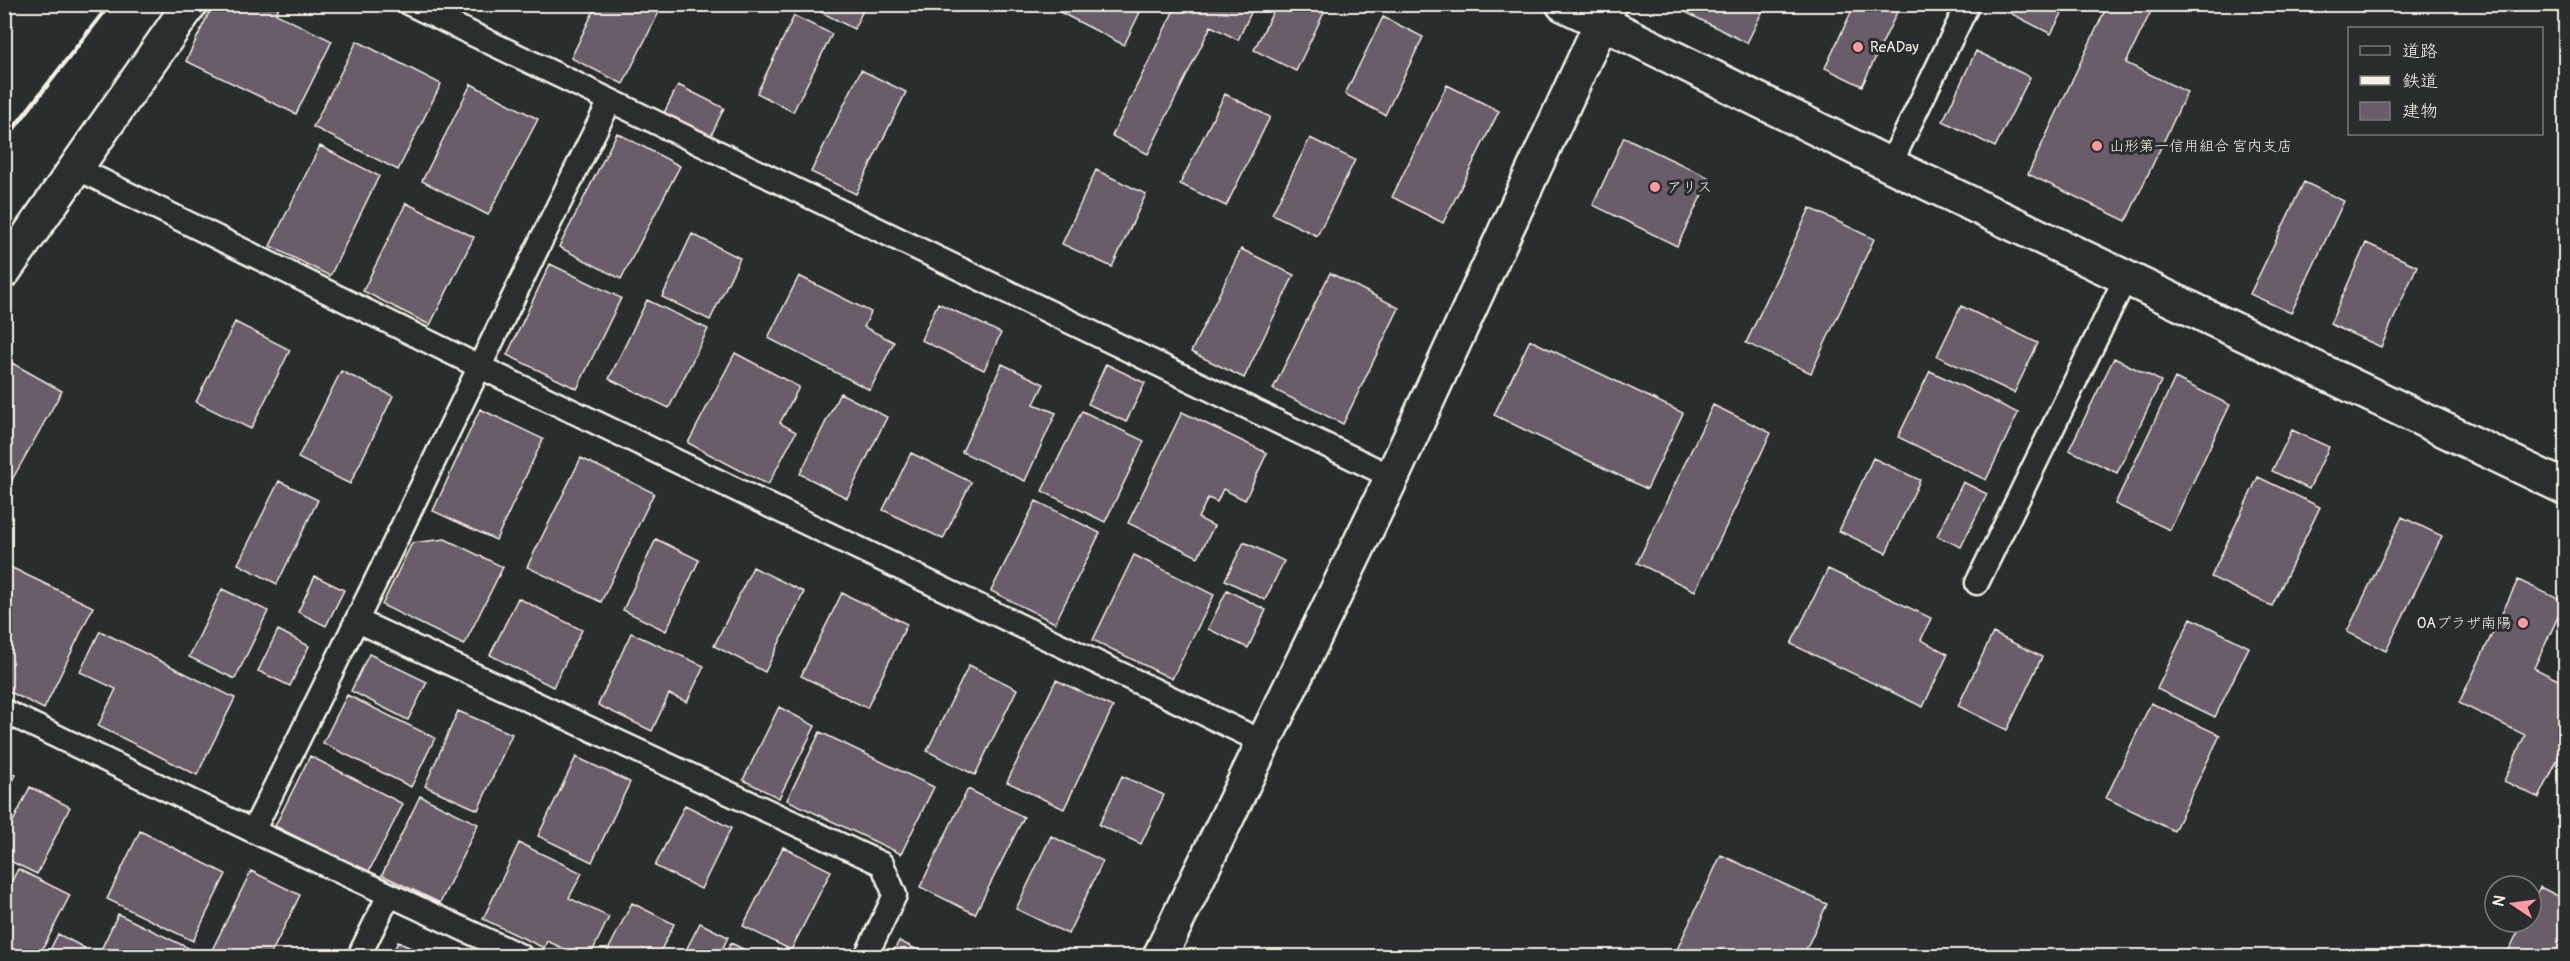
<svg xmlns="http://www.w3.org/2000/svg" width="2570" height="961" viewBox="0 0 2570 961" font-family="Pangolin,'Klee One',sans-serif">
	<rect width="100%" height="100%" fill="#2a2d2e"/>
	<filter id="ink" filterUnits="userSpaceOnUse"><feTurbulence type="fractalNoise" baseFrequency=".0167" numOctaves="2"/><feDisplacementMap in="SourceGraphic" scale="12" xChannelSelector="R" yChannelSelector="G"/><feConvolveMatrix kernelMatrix="1 2 1 2 8 2 1 2 1" color-interpolation-filters="sRGB"/></filter>
	<g filter="url(#ink)">
		<path fill="#6b5d6a" stroke="#f4f1e8" stroke-width="1.5" d="M213,4H280L276,14L332,41L296,114L186,61Z
			M597,4H663L623,84L571,58Z
			M812,4H866L854,29L811,7Z
			M1044,4H1144L1124,45Z
			M1177,4H1255L1238,40L1211,26L1148,154L1112,136Z
			M1277,4H1328L1296,71L1254,50Z
			M1681,4H1766L1747,43L1679,9Z
			M1855,4H1886L1898,10L1862,86L1825,68Z
			M2012,4H2067L2051,34L2008,12Z
			M2108,4H2137L2151,11L2126,63L2187,92L2126,221L2028,174Z
			M794,16L832,34L793,112L757,93Z
			M1383,17L1423,37L1385,115L1345,94Z
			M357,41L441,84L398,170L313,127Z
			M1976,51L2030,77L1995,147L1943,121Z
			M861,70L906,92L856,194L811,172Z
			M471,84L538,119L488,215L422,181Z
			M678,85L724,108L708,142L661,119Z
			M1447,85L1499,111L1443,223L1392,197Z
			M1225,94L1270,117L1226,206L1180,184Z
			M617,133L680,166L621,279L559,247Z
			M1624,137L1710,178L1677,246L1593,205Z
			M1310,138L1355,160L1317,236L1272,214Z
			M320,146L379,176L330,276L270,246Z
			M1096,170L1146,194L1112,267L1062,244Z
			M2304,182L2344,201L2291,313L2250,294Z
			M406,203L474,237L430,325L363,291Z
			M1810,208L1874,239L1811,373L1746,343Z
			M692,234L740,258L710,320L662,297Z
			M2366,243L2417,266L2381,347L2330,324Z
			M1241,249L1294,275L1244,378L1191,352Z
			M550,264L621,298L577,389L507,355Z
			M1330,273L1399,308L1343,424L1273,389Z
			M799,276L871,312L864,327L894,342L870,390L768,338Z
			M647,300L708,329L669,408L609,379Z
			M938,303L1001,333L984,370L921,340Z
			M1961,306L2038,343L2014,393L1937,356Z
			M235,322L290,350L251,429L196,402Z
			M1530,340L1683,413L1647,489L1494,415Z
			M735,353L799,387L780,423L796,432L768,485L688,443Z
			M2114,358L2161,381L2117,473L2069,450Z
			M12,363L62,391L4,494V378Z
			M1002,364L1044,384L1034,404L1056,413L1025,481L962,452Z
			M1106,364L1145,383L1126,422L1088,404Z
			M341,371L393,396L350,484L298,458Z
			M1930,371L2018,413L1986,480L1898,437Z
			M2175,378L2230,405L2170,530L2115,504Z
			M840,393L887,417L847,498L800,474Z
			M1713,405L1771,433L1695,591L1637,563Z
			M480,409L543,439L496,540L433,511Z
			M1082,411L1144,441L1105,522L1042,491Z
			M1182,412L1267,453L1245,500L1223,489L1217,502L1208,498L1198,518L1214,526L1198,557L1128,523Z
			M2292,430L2329,447L2309,489L2272,471Z
			M911,453L971,482L943,539L883,510Z
			M581,458L654,493L601,602L527,567Z
			M1873,458L1920,480L1886,553L1839,531Z
			M2258,477L2320,507L2272,606L2211,577Z
			M279,481L318,500L277,584L238,564Z
			M1963,482L1987,494L1961,547L1937,536Z
			M1036,501L1100,533L1055,623L991,591Z
			M2402,517L2442,536L2386,651L2347,632Z
			M445,539L503,567L464,645L382,605L412,543Z
			M656,539L699,560L666,631L623,610Z
			M1244,542L1284,561L1265,600L1225,580Z
			M1134,555L1214,595L1172,679L1093,640Z
			M4,564L93,607L44,709L4,689Z
			M753,567L804,592L765,672L714,646Z
			M1828,569L1931,618L1921,640L1948,654L1923,707L1791,644Z
			M315,576L344,590L326,626L298,612Z
			M2518,580L2565,602L2534,668L2566,684V743L2539,798L2504,781L2525,735L2459,703Z
			M222,589L268,611L235,679L189,657Z
			M1227,590L1266,610L1248,648L1208,629Z
			M842,593L907,624L867,708L801,676Z
			M518,598L582,630L553,687L490,655Z
			M2191,618L2249,647L2215,717L2157,689Z
			M278,630L309,646L290,686L258,671Z
			M100,631L235,698L197,775L98,726L116,689L80,672Z
			M631,633L704,666L687,702L669,694L652,731L598,705Z
			M1993,633L2042,657L2007,730L1958,706Z
			M369,654L427,682L408,720L351,691Z
			M969,665L1017,689L975,775L927,751Z
			M1056,680L1113,707L1064,809L1007,782Z
			M347,695L435,738L411,787L323,743Z
			M2151,703L2220,735L2174,831L2106,798Z
			M779,707L815,726L779,798L743,780Z
			M458,711L512,734L478,810L425,786Z
			M820,732L934,787L901,854L787,800Z
			M310,756L403,804L368,873L275,826Z
			M576,757L630,782L592,862L538,836Z
			M4,770L16,775L4,799Z
			M1122,776L1164,795L1141,844L1099,825Z
			M30,787L70,807L37,874L4,858V840Z
			M968,789L1024,817L975,914L920,887Z
			M420,796L478,824L440,903L382,875Z
			M685,805L731,828L701,889L655,866Z
			M140,831L226,874L193,941L107,899Z
			M1051,836L1103,861L1068,934L1016,909Z
			M519,843L582,873L569,898L609,917L590,956H580L547,941L544,948L483,919Z
			M783,847L831,871L791,950L743,926Z
			M1721,855L1827,904L1803,956H1674Z
			M18,869L70,895L39,956H10L4,954V896Z
			M251,871L300,895L270,956H219L211,952Z
			M2540,887L2566,900V956H2506L2523,922H2531V906Z
			M632,903L674,924L658,956H605Z
			M118,914L201,954L200,956H98Z
			M700,923L728,937L719,956H683Z
			M58,934L85,948L81,956H47Z
			M899,941L931,956H891Z
			M398,942L428,956H391Z
			M731,943L757,956H724Z"/>
		<g fill="none" stroke-linecap="round" stroke-linejoin="round">
			<defs>
				<path id="service" d="M410,4L1392,477
					M1890,165L1968,4
					M76,168L478,366L1265,743
					M1977,583L2126,277
					M358,621L882,864L895,895L866,956
					M4,711L253,831L521,956
					M253,831C374,589 489,343 610,101
					M359,956L389,895"/>
				<path id="minor" d="M1601,22L1890,165L2566,488
					M4,271L190,4"/>
				<path id="tertiary" d="M1563,4L1601,22
					M1160,956L1392,477L1610,4"/>
			</defs>
			<use href="#service" stroke="#f4f1e8" stroke-width="27"/>
			<use href="#minor" stroke="#f4f1e8" stroke-width="38"/>
			<use href="#tertiary" stroke="#f4f1e8" stroke-width="38"/>
			<use href="#service" stroke="#2a2d2e" stroke-width="22"/>
			<use href="#minor" stroke="#2a2d2e" stroke-width="33"/>
			<use href="#tertiary" stroke="#2a2d2e" stroke-width="33"/>
			<path stroke="#f4f1e8" stroke-width="4.5" d="M4,141L110,4"/>
		</g>
	</g>
	<g fill="#ff9aa2" stroke="#2a2d2e" stroke-width="2">
		<circle cx="1858" cy="47" r="6"/>
		<circle cx="2097" cy="146" r="6"/>
		<circle cx="1655" cy="187" r="6"/>
		<circle cx="2523" cy="623" r="6"/>
	</g>
	<g text-anchor="middle" stroke-width="6" stroke-linejoin="round" paint-order="stroke">
		<g font-size="15" fill="#f4f1e8" stroke="#2a2d2e" text-anchor="start">
			<text x="1870" y="52">ReADay</text>
			<text x="2109" y="151">山形第一信用組合 宮内支店</text>
			<text x="1667" y="192">アリス</text>
			<text x="2511" y="628" text-anchor="end">OAプラザ南陽</text>
		</g>
	</g>
	<rect width="2570" height="961" fill="none" stroke="#2a2d2e" stroke-width="24"/>
	<rect x="12" y="12" width="2546" height="937" fill="none" stroke="#f4f1e8" stroke-width="2" filter="url(#ink)"/>
	<rect x="2348" y="27" width="195" height="108" fill="#2a2d2e" stroke="#7b7b78" stroke-width="1.5"/>
	<rect x="2360" y="46" width="30" height="9" fill="#2a2d2e" stroke="#7b7b78" stroke-width="1.5"/>
	<text x="2402" y="57" font-size="18" fill="#f4f1e8">道路</text>
	<rect x="2360" y="76" width="30" height="9" fill="#f4f1e8" stroke="#7b7b78" stroke-width="1.5"/>
	<text x="2402" y="87" font-size="18" fill="#f4f1e8">鉄道</text>
	<rect x="2360" y="102" width="30" height="18" fill="#6b5d6a" stroke="#7b7b78" stroke-width="1.5"/>
	<text x="2402" y="117" font-size="18" fill="#f4f1e8">建物</text>
	<g transform="translate(2513 904) rotate(283)"><circle r="28" fill="#2a2d2e" stroke="#7b7b78" stroke-width="1.5"/>
	<path d="M0-4.5L10 22L0 15L-10 22Z" fill="#ff9aa2"/>
	<text y="-9" font-size="16" font-weight="bold" text-anchor="middle" fill="#f4f1e8">N</text>
	</g>
</svg>
